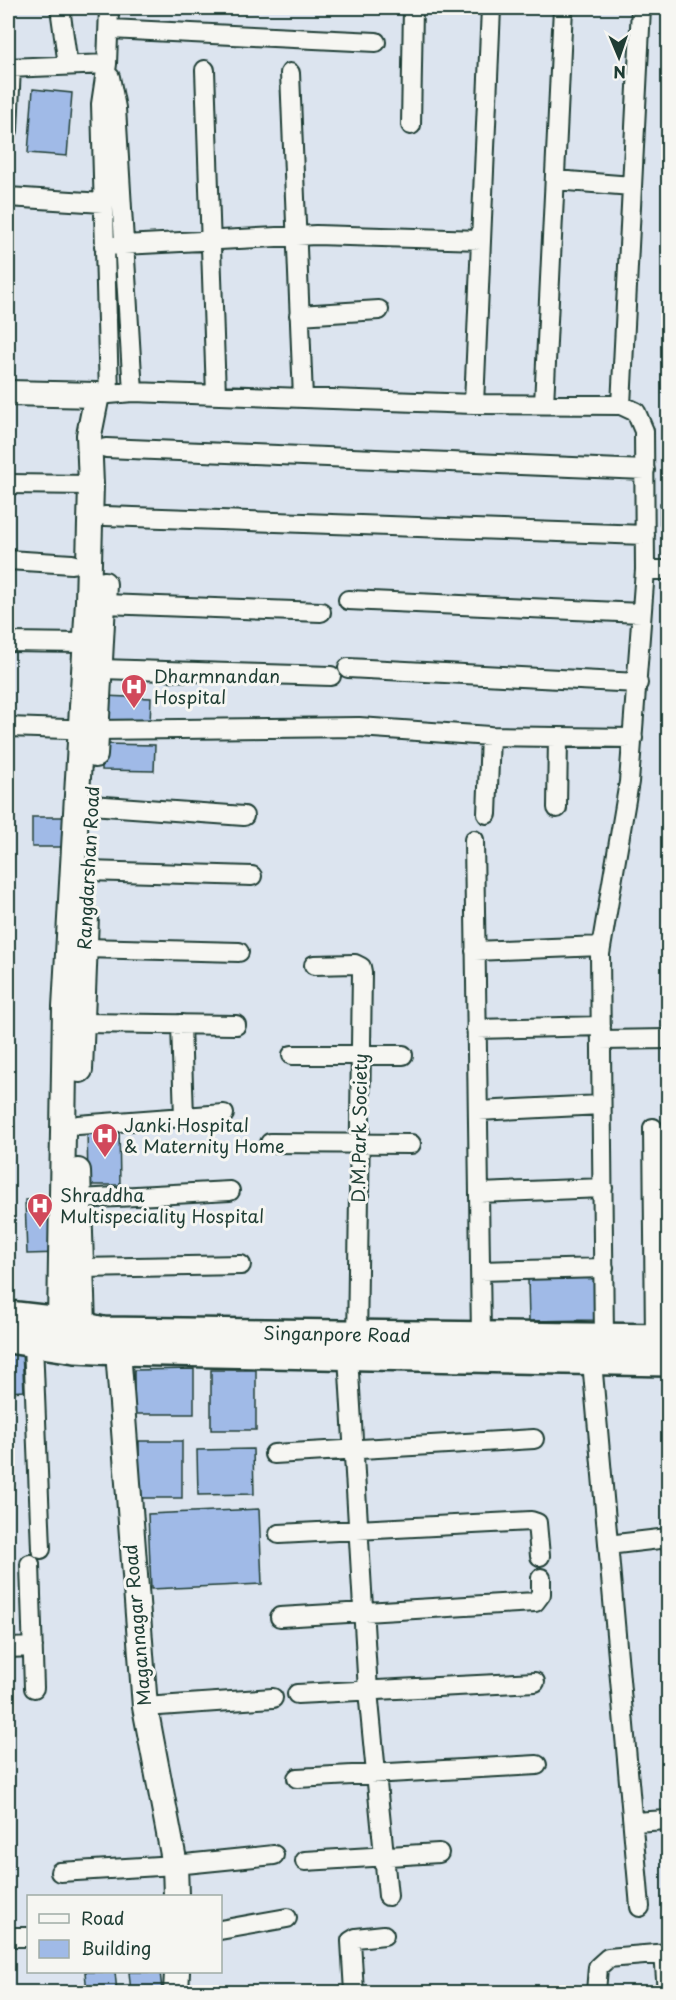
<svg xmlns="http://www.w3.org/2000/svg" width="676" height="2000" viewBox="0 0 676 2000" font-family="'Playpen Sans',sans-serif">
	<rect width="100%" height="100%" fill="#dce4ef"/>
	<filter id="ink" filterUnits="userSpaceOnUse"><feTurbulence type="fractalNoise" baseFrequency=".0167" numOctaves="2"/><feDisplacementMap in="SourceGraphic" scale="12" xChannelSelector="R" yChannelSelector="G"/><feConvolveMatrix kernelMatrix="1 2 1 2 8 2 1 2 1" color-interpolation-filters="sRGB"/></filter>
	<g filter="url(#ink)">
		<path fill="#a0bae7" stroke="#1f3d34" stroke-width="1.5" d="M33,89L72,93L67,156L28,153Z
			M660,503H668V525H660Z
			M104,696L151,698L150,724L103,722Z
			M102,744L155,745L154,771L102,770Z
			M32,817H68V847H32Z
			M119,1126L120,1185H88L87,1127Z
			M57,1199L59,1253L27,1254L25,1200Z
			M596,1278V1320L529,1321L528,1279Z
			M22,1351L24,1391L8,1392V1352Z
			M194,1369V1414H134V1370Z
			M211,1370H256V1430H211Z
			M139,1441H182V1498H139Z
			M253,1449L254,1494L198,1495L197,1450Z
			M259,1509L262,1584L151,1589L148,1514Z
			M85,1972H115L117,1992H87Z
			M129,1972H160L162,1990L131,1992Z"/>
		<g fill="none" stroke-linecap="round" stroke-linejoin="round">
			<defs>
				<path id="minor" d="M60,8L68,65
					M110,29L376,42
					M8,68L107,64
					M205,70L216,395
					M290,73L303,398
					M110,77L116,108L133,392
					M411,125L413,8
					M8,130L11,67
					M555,180L632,186
					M8,197L103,203
					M104,246L316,235L481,240
					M299,315L379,310
					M109,394L101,104L107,64L109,8
					M97,395L133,392L474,404L621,405L636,412L644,431L645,570L629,782L600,954L604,1338
					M474,404L491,8
					M544,404L563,8
					M621,405L641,8
					M106,448L645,470
					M8,484L91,485
					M105,516L645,535
					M8,560L72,564
					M645,570H668
					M348,600L641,613
					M104,604L321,612
					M8,642L84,643
					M348,668L638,683
					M101,669L331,676
					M8,727L96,730L359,727L490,736L633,738
					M91,805L244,816
					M557,808L558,737
					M487,814L490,736
					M474,840L481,1335
					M88,871L252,876
					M85,948L239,952
					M475,951L601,946
					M314,965L355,964L361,967L362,972L357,1344
					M82,1023L236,1025
					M181,1024L184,1117
					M476,1029L601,1026
					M601,1040L668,1039
					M292,1055H403
					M478,1111L601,1105
					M78,1125L224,1114
					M653,1128L655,1338
					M270,1143L411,1144
					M479,1193L603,1188
					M79,1199L230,1191
					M81,1268L241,1265
					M480,1271L604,1268
					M33,1343L41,1549
					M591,1350L640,1907
					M348,1356L368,1691L388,1896
					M274,1454L534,1439
					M279,1534L531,1521L537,1523L540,1556
					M608,1545L668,1538
					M30,1564L34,1688
					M280,1617L535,1602L541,1594V1578
					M8,1648L33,1647
					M297,1694L535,1682
					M145,1707L273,1698
					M297,1778L537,1765
					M633,1822L668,1820
					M305,1861L439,1853
					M60,1872L175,1865L274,1855
					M220,1930L287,1918
					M8,1937H28
					M664,1953L667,1992
					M354,1992L351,1941L356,1938L384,1935
					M596,1992L598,1967L608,1958L668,1953"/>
				<path id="tertiary" d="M8,393L97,395L89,435L91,485L88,601L65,1007L60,1321
					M95,755L104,584
					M80,1070L86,916
					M78,1171L83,1326
					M118,1351L145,1707L175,1865L176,1896
					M176,1992L177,1972"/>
				<path id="secondary" d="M8,1315L60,1321L103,1331L668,1338
					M8,1339L75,1349L118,1351L668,1362"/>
			</defs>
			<use href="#minor" stroke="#1f3d34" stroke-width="22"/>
			<use href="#tertiary" stroke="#1f3d34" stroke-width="28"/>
			<use href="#secondary" stroke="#1f3d34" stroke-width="32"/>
			<use href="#minor" stroke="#f6f6f2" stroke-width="18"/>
			<use href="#tertiary" stroke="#f6f6f2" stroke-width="24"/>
			<use href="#secondary" stroke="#f6f6f2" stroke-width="27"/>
		</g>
	</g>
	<defs>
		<symbol id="hospital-pin" viewBox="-11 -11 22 30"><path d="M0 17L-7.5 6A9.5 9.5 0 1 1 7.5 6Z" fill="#d1495b" stroke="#f6f6f2"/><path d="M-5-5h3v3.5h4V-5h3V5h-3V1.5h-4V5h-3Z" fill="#fff"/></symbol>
	</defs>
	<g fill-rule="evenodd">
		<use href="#hospital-pin" x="119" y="672" width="30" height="40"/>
		<use href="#hospital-pin" x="90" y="1121" width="30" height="40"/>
		<use href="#hospital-pin" x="25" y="1191" width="30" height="40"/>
	</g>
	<g text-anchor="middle" stroke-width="6" stroke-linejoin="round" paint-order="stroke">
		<g font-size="18" fill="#1f3d34" stroke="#f6f6f2" text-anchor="start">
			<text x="154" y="683">Dharmnandan<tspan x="154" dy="21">Hospital</tspan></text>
			<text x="124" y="1132">Janki Hospital<tspan x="124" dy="21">&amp; Maternity Home</tspan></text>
			<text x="60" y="1202">Shraddha<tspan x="60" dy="21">Multispeciality Hospital</tspan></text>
		</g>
		<g font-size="18" fill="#1f3d34" stroke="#f6f6f2">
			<text transform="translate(89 868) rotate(-87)" y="6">Rangdarshan Road</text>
			<text transform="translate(360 1128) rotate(-89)" y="6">D.M.Park Society</text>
			<text transform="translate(337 1335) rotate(1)" y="6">Singanpore Road</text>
			<text transform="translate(138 1625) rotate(-95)" y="6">Magannagar Road</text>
		</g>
	</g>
	<rect width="676" height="2000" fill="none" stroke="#f6f6f2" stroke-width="30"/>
	<rect x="15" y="15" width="646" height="1970" fill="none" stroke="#1f3d34" stroke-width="2" filter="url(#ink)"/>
	<rect x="27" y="1895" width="195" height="78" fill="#f6f6f2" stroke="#a0aca6" stroke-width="1.5"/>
	<rect x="39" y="1914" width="30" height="9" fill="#f6f6f2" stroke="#a0aca6" stroke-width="1.5"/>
	<text x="81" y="1925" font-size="18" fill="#1f3d34">Road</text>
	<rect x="39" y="1940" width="30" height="18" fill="#a0bae7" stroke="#a0aca6" stroke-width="1.5"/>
	<text x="81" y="1955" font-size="18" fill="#1f3d34">Building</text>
	<g transform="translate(619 57) rotate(178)" stroke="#f6f6f2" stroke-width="4.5" paint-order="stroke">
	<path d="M0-4.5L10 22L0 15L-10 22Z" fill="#1f3d34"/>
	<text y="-9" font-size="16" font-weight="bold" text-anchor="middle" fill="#1f3d34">N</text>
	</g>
</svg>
